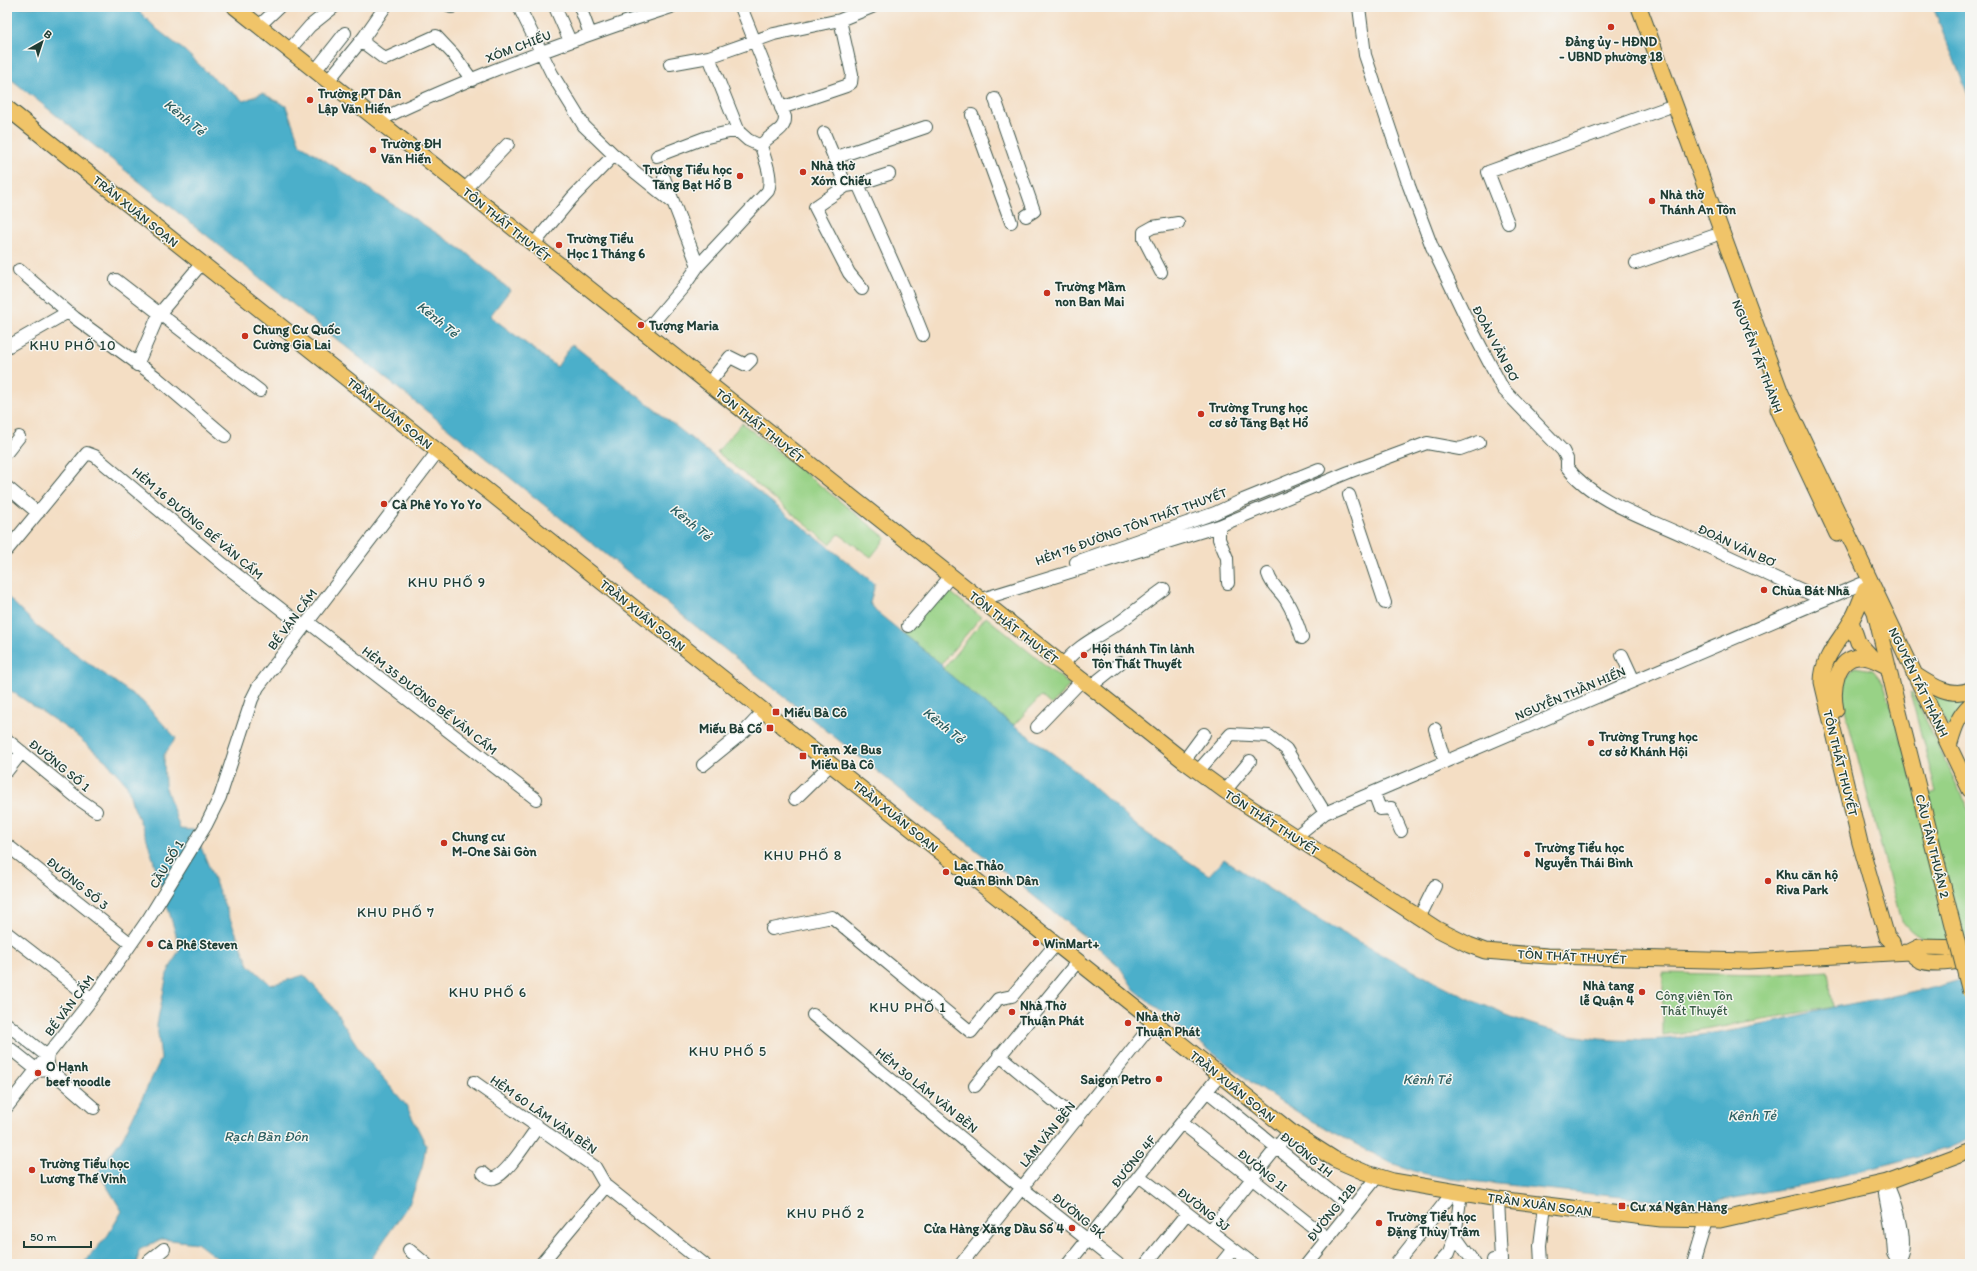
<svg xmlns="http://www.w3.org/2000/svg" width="1977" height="1271" viewBox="0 0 1977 1271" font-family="Itim,sans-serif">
	<rect width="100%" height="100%" fill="#f6f6f2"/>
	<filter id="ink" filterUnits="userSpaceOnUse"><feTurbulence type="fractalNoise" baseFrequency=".025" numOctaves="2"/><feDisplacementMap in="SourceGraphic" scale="8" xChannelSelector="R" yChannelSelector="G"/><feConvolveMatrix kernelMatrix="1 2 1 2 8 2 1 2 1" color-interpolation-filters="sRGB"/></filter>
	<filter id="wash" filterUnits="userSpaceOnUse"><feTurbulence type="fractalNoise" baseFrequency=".012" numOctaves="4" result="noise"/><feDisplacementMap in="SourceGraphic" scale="16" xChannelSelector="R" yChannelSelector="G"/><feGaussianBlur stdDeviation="0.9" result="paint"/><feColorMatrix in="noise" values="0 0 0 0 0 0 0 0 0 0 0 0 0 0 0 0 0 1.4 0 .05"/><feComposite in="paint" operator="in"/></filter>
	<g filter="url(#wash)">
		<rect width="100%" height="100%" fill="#f4dec4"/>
		<path fill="#98d286" stroke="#5c885d" d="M742,423L886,538L871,557L839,534L830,544L717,452Z
			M944,587L981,617L941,664L904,634Z
			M986,617L1070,685L1051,705L1041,696L1014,725L985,704L943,669Z
			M1855,667L1873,670L1884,684L1905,750L1917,797L1936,792L1910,692L1913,693L1970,813V937C1938,944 1920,946 1900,918L1842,698C1842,686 1845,674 1855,667Z
			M1931,694L1945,700L1967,701L1949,729Z
			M1828,971L1833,1007L1663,1036V973L1765,975Z"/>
		<path fill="#4bafca" stroke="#35767f" d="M7,7H135L158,30L185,51L213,78L244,101L262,93L286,106L300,144L464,251L510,290L490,316L557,367L572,344L875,584L870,603L878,613L941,664L943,669L986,705L1074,769L1139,828L1209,875L1224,859C1281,899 1343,934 1404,966C1470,1000 1539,1037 1614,1040C1689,1043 1763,1024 1835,1007C1863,1001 1892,997 1920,990H1926L1970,977V1139L1950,1148L1822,1181L1697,1205L1451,1179L1417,1172L1391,1163L1307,1118L1252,1083L1174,1023L1134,989L1119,966L1100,949L7,76Z
			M1933,7H1970V100Z
			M7,596L38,627L142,701L176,738L164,755L165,785L180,829L194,830L249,965L271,985L304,975L329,1002L364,1056L406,1105L426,1145L422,1168L410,1202L368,1264H225L197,1243L161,1239L139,1250L137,1264H83L108,1235L122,1211L98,1172L123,1137L161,1059L157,1025L167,974L180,948L146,836L132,803L127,785L106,761L72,732L7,688Z"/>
	</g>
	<g filter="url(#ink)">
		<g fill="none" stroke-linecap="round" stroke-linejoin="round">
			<defs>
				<path id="minor" d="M451,7H452
					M555,7L570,41
					M580,7L590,34
					M1359,7L1365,55L1409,186L1432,247L1471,328L1503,389L1563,451L1567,459V467C1593,502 1650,519 1689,538C1734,559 1779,580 1824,600
					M521,11L552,74L584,126L614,155L671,201
					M259,26L279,7
					M364,37L365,44L385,59L436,36L453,54L472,80
					M289,50L310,26L334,7
					M670,64L709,57
					M315,71L345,33
					M328,81L364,37L385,7
					M995,99L1034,211L1026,216
					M781,108L846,86L851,83L852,74L840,20
					M972,115L1011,222
					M378,121C414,103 450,88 487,73C548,49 609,27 671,7
					M739,132L709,57L774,34L840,20L872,7
					M824,133L846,186
					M657,156L707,137L729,132H739L748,140L761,146
					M834,158L926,127
					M664,178L698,266
					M858,184L905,290L923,335
					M464,190L508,144
					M1508,223L1488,172L1666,108
					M533,245L572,198L614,155
					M1636,263L1713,236
					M19,270L75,318L156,377L225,436
					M1161,272L1144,239V232L1153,227L1178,223
					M116,280L260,391
					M862,289L849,273L815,207L846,186L858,184L889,174
					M644,333L684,286L698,266L768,191C773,177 765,160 761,146C768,134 786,132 785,117L741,7
					M7,347L68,312
					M137,365L159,314L202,263
					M708,384L730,357L746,365L751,360
					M7,452L19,437
					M7,487L38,513
					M1349,495L1385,603
					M1219,526V539L1227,558L1228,583
					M7,550L87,453L95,456L223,564L304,627
					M1076,562L1215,513L1243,500L1319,469
					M1268,574C1272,587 1280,590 1286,600C1294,613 1298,625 1302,638
					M979,600L1219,526L1349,472L1427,443L1460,449L1479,442
					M308,622L536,799
					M908,626L950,577
					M1622,655L1634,681
					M1063,665C1076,646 1099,636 1117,624C1133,613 1148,600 1164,589
					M1091,686L1120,663
					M1037,727L1083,679
					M1435,729L1445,762
					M7,740L80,800L96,811
					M1184,761L1204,734
					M703,765L746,730L764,711
					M7,771L22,752
					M1198,771L1231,734L1269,736L1286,749L1325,813
					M1225,791L1250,761
					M1374,793L1380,809L1391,808L1401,831
					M795,799L831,764
					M1295,837L1325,813L1861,584
					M7,845L131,944
					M1419,918L1435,886
					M772,929L832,917L971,1032L998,999L1012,996L1056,944
					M7,933L92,999
					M813,1015L1022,1188L1118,1264
					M7,1024L47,1056L48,1063
					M7,1046L37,1070L49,1069L94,1108
					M999,1055L1077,1120
					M474,1082L595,1167L606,1186L704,1264
					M975,1086L1078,961
					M1207,1091L1351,1208
					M7,1107L92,999L122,957L149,918L206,825L220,797L252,699L258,687L438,451
					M1182,1123L1327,1238
					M483,1173C486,1176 489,1179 494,1178C508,1174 528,1139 538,1127
					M1139,1176L1253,1264
					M1887,1182C1896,1197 1906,1236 1902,1252C1901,1256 1899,1260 1898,1264
					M1887,1182L1885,1194L1891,1226L1893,1252L1898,1261
					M1461,1193L1455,1236L1475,1264
					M1210,1231L1290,1131
					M409,1250L426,1264
					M1493,1260H1501L1498,1199
					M149,1264V1261L164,1249
					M541,1264L606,1186
					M961,1264L1154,1022
					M1068,1264L1219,1076
					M1146,1264L1187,1213
					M1221,1264L1233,1249
					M1307,1264L1377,1177
					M1396,1264L1454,1191
					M1439,1264L1449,1253L1455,1236
					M1541,1264L1540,1245L1545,1205
					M1693,1264L1706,1221"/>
				<path id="major" d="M235,7L1184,761L1225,791L1437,929L1469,945L1485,951L1548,956L1748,961L1909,952L1919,947L1970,948
					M1639,7L1781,393L1970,790
					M7,108L1144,1014L1290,1131L1334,1159L1364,1172L1393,1181L1498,1199L1661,1219L1720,1220L1887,1182L1970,1151
					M1778,409L1837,534
					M1865,590C1860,600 1857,612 1851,621C1839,642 1822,657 1822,682L1860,843L1887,937L1892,942L1895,952
					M1870,602L1875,612L1896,700
					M1851,621L1858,642L1874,660
					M1914,674C1931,685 1950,698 1970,690
					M1836,710C1832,691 1835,655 1862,657C1871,657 1880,663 1888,667
					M1949,746C1954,730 1957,717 1970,705
					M1909,952C1912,954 1915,958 1919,960C1932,966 1956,962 1970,959"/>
			</defs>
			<use href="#minor" stroke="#3f554a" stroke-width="14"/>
			<use href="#major" stroke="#3f554a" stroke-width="17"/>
			<use href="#minor" stroke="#fff" stroke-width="12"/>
			<use href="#major" stroke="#f0c469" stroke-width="15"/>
			<defs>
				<path id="major-bridge" d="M1896,700L1970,992"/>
			</defs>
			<use href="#major-bridge" stroke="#3f554a" stroke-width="17" stroke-linecap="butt"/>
			<use href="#major-bridge" stroke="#f0c469" stroke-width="15"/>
		</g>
	</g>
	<g fill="#c8321e" stroke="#f6f6f2" stroke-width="1.5">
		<circle cx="1611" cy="27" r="4"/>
		<circle cx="310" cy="100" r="4"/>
		<circle cx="373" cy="150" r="4"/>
		<circle cx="803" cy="172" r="4"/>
		<circle cx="740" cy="176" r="4"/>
		<circle cx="1652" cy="201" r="4"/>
		<circle cx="559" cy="245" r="4"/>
		<circle cx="1047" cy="293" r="4"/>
		<circle cx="641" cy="325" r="4"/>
		<circle cx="245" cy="336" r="4"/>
		<circle cx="1201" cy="414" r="4"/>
		<circle cx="384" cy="504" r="4"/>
		<circle cx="1764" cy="590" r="4"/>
		<circle cx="1084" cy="655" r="4"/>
		<rect x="772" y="708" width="8" height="8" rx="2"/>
		<rect x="766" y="724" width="8" height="8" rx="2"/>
		<circle cx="1591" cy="743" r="4"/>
		<rect x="799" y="752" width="8" height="8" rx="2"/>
		<circle cx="444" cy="843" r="4"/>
		<circle cx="1527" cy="854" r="4"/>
		<circle cx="946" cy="872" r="4"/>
		<circle cx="1768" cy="881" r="4"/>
		<circle cx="1036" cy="943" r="4"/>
		<circle cx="150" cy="944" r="4"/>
		<circle cx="1642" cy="992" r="4"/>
		<circle cx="1012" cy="1012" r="4"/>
		<circle cx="1128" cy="1023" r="4"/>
		<circle cx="38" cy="1073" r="4"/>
		<circle cx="1159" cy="1079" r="4"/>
		<circle cx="32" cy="1170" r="4"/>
		<rect x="1618" y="1202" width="8" height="8" rx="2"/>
		<circle cx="1379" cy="1223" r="4"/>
		<circle cx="1072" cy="1228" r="4"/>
	</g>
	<g text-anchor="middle" stroke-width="3" stroke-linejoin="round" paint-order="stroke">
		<g font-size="13" font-weight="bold" fill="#1f3d34" stroke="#f6f6f2" text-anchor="start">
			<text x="1611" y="46" text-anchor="middle">Đảng ủy - HĐND<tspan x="1611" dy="15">- UBND phường 18</tspan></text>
			<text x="318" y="98">Trường PT Dân<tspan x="318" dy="15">Lập Văn Hiến</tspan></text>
			<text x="381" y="148">Trường ĐH<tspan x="381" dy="15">Văn Hiến</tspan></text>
			<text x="811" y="170">Nhà thờ<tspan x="811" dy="15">Xóm Chiếu</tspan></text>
			<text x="732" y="174" text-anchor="end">Trường Tiểu học<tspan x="732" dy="15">Tăng Bạt Hổ B</tspan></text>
			<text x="1660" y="199">Nhà thờ<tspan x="1660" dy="15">Thánh An Tôn</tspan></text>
			<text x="567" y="243">Trường Tiểu<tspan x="567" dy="15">Học 1 Tháng 6</tspan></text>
			<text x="1055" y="291">Trường Mầm<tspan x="1055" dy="15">non Ban Mai</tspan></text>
			<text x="649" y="330">Tượng Maria</text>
			<text x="253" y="334">Chung Cư Quốc<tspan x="253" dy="15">Cường Gia Lai</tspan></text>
			<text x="1209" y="412">Trường Trung học<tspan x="1209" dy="15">cơ sở Tăng Bạt Hổ</tspan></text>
			<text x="392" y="509">Cà Phê Yo Yo Yo</text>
			<text x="1772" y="595">Chùa Bát Nhã</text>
			<text x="1092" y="653">Hội thánh Tin lành<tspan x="1092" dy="15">Tôn Thất Thuyết</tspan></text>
			<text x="784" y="717">Miếu Bà Cô</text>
			<text x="762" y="733" text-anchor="end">Miếu Bà Cố</text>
			<text x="1599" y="741">Trường Trung học<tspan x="1599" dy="15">cơ sở Khánh Hội</tspan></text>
			<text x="811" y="754">Trạm Xe Bus<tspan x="811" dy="15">Miếu Bà Cô</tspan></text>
			<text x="452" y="841">Chung cư<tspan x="452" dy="15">M-One Sài Gòn</tspan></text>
			<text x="1535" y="852">Trường Tiểu học<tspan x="1535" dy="15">Nguyễn Thái Bình</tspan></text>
			<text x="954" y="870">Lạc Thảo<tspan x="954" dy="15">Quán Bình Dân</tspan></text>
			<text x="1776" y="879">Khu căn hộ<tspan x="1776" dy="15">Riva Park</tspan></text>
			<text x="1044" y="948">WinMart+</text>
			<text x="158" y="949">Cà Phê Steven</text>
			<text x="1634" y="990" text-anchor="end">Nhà tang<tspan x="1634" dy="15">lễ Quận 4</tspan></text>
			<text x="1020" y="1010">Nhà Thờ<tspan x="1020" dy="15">Thuận Phát</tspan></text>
			<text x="1136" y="1021">Nhà thờ<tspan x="1136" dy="15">Thuận Phát</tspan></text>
			<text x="46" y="1071">O Hạnh<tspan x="46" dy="15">beef noodle</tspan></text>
			<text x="1151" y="1084" text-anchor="end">Saigon Petro</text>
			<text x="40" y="1168">Trường Tiểu học<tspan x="40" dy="15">Lương Thế Vinh</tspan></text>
			<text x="1630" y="1211">Cư xá Ngân Hàng</text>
			<text x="1387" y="1221">Trường Tiểu học<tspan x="1387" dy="15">Đặng Thùy Trâm</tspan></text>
			<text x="1064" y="1233" text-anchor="end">Cửa Hàng Xăng Dầu Số 4</text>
		</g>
		<g font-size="13" fill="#1f3d34" stroke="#f6f6f2">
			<text transform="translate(518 46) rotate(-21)" y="5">XÓM CHIẾU</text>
			<text transform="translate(136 211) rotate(39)" y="5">TRẦN XUÂN SOẠN</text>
			<text transform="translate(507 224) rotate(39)" y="5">TÔN THẤT THUYẾT</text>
			<text transform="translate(1496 343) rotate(62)" y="5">ĐOÀN VĂN BƠ</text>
			<text transform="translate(1758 356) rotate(69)" y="5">NGUYỄN TẤT THÀNH</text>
			<text transform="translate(390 413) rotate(39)" y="5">TRẦN XUÂN SOẠN</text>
			<text transform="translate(760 425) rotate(39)" y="5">TÔN THẤT THUYẾT</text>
			<text transform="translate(198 523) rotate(40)" y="5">HẺM 16 ĐƯỜNG BẾ VĂN CẤM</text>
			<text transform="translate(1131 526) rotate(-20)" y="5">HẺM 76 ĐƯỜNG TÔN THẤT THUYẾT</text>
			<text transform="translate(1737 545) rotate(25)" y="5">ĐOÀN VĂN BƠ</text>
			<text transform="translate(643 615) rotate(39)" y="5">TRẦN XUÂN SOẠN</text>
			<text transform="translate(292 619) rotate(-53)" y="5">BẾ VĂN CẤM</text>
			<text transform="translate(1014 627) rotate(38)" y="5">TÔN THẤT THUYẾT</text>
			<text transform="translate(1919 682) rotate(64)" y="5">NGUYỄN TẤT THÀNH</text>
			<text transform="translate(1570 693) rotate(-23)" y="5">NGUYỄN THẦN HIẾN</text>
			<text transform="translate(430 700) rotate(38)" y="5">HẺM 35 ĐƯỜNG BẾ VĂN CẤM</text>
			<text transform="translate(1841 763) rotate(76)" y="5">TÔN THẤT THUYẾT</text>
			<text transform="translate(60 765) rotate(39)" y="5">ĐƯỜNG SỐ 1</text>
			<text transform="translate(896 816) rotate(39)" y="5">TRẦN XUÂN SOẠN</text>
			<text transform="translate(1272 822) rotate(33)" y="5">TÔN THẤT THUYẾT</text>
			<text transform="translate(1933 846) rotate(76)" y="5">CẦU TÂN THUẬN 2</text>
			<text transform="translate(166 864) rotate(-59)" y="5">CẦU SỐ 1</text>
			<text transform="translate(78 883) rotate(39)" y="5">ĐƯỜNG SỐ 3</text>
			<text transform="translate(1572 956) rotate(3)" y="5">TÔN THẤT THUYẾT</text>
			<text transform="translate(69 1005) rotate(-53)" y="5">BẾ VĂN CẤM</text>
			<text transform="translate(1233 1086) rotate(39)" y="5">TRẦN XUÂN SOẠN</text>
			<text transform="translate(927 1090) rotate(39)" y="5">HẺM 30 LÂM VĂN BỀN</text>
			<text transform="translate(544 1114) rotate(35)" y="5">HẺM 60 LÂM VĂN BỀN</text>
			<text transform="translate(1047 1134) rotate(-51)" y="5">LÂM VĂN BỀN</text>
			<text transform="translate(1307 1154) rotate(39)" y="5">ĐƯỜNG 1H</text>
			<text transform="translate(1133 1161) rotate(-51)" y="5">ĐƯỜNG 4F</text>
			<text transform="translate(1263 1170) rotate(39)" y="5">ĐƯỜNG 1I</text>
			<text transform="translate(1540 1204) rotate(8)" y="5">TRẦN XUÂN SOẠN</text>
			<text transform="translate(1204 1209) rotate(38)" y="5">ĐƯỜNG 3J</text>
			<text transform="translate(1331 1212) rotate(-51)" y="5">ĐƯỜNG 12B</text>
			<text transform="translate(1079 1215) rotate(39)" y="5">ĐƯỜNG 5K</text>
		</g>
		<g font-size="13" fill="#375b44" stroke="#f6f6f2">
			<text x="1694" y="1000">Công viên Tôn<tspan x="1694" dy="15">Thất Thuyết</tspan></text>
		</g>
		<g font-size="14" font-style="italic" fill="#2c5f61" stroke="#f6f6f2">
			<text transform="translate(185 117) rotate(39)" y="5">Kênh Tẻ</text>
			<text transform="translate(438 319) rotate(39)" y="5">Kênh Tẻ</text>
			<text transform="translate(691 522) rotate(39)" y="5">Kênh Tẻ</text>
			<text transform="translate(944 725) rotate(39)" y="5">Kênh Tẻ</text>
			<text x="1427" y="1084">Kênh Tẻ</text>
			<text transform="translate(1752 1115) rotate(-1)" y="5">Kênh Tẻ</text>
			<text x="266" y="1141">Rạch Bần Đôn</text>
		</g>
		<g font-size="14" letter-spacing="1" fill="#1f3d34" stroke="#f6f6f2">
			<text x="73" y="350">KHU PHỐ 10</text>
			<text x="447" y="587">KHU PHỐ 9</text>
			<text x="803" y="860">KHU PHỐ 8</text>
			<text x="396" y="917">KHU PHỐ 7</text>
			<text x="488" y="997">KHU PHỐ 6</text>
			<text x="908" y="1012">KHU PHỐ 1</text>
			<text x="728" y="1056">KHU PHỐ 5</text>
			<text x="826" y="1218">KHU PHỐ 2</text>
		</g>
	</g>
	<rect width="1977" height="1271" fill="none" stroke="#f6f6f2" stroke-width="24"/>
	<g transform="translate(42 42) rotate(39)" stroke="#f6f6f2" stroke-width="3" paint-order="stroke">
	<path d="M0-3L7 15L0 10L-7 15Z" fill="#1f3d34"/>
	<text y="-6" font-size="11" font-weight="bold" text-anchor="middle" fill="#1f3d34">B</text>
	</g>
	<path d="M24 1241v6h67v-6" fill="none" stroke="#1f3d34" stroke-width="2"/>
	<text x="30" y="1241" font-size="12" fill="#1f3d34" stroke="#f6f6f2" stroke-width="3" paint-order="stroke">50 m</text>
</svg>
